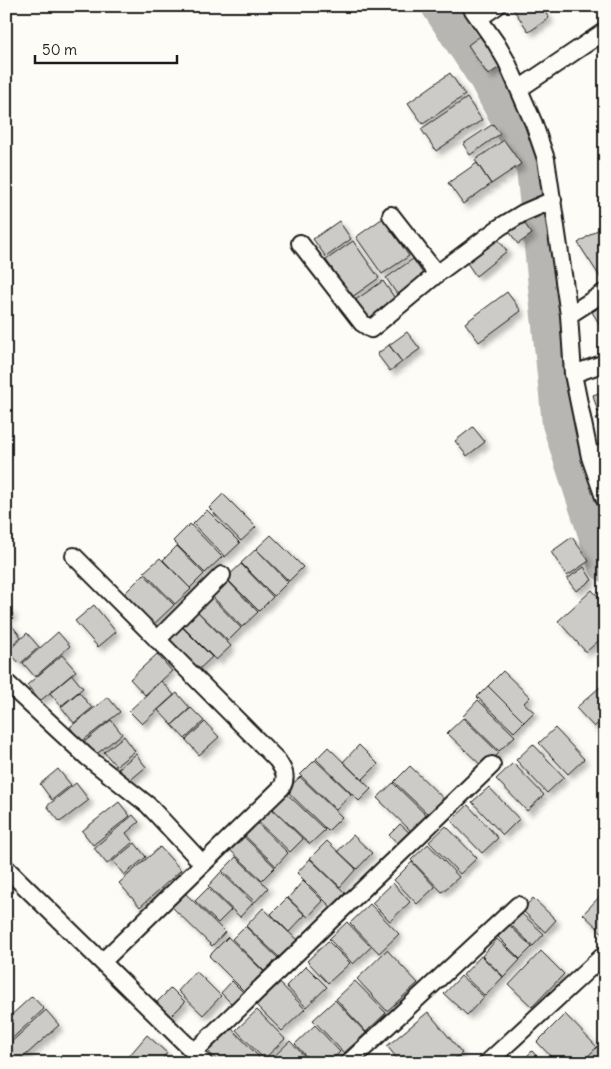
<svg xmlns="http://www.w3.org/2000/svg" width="611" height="1069" viewBox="0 0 611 1069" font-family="Delius,sans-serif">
	<defs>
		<filter id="shadow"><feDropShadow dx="4.5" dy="4.5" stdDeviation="2.5" flood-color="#0004"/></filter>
	</defs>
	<rect width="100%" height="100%" fill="#fdfcf7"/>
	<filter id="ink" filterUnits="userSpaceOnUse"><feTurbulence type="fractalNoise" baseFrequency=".02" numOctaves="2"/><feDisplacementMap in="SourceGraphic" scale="10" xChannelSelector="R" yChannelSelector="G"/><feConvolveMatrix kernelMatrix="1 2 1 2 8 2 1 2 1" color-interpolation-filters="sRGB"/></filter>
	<g filter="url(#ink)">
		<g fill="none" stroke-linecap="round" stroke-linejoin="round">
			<path stroke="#b7b6b2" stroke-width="34" d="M438,6L486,79L533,168L559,424L605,565"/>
		</g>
		<path fill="#cccbc8" stroke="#1c1c1c" filter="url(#shadow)" d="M511,6H541L549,18L529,32Z
			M483,34L504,64L488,75L468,45Z
			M450,73L465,95L423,124L408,103Z
			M467,98L482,120L436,151L421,129Z
			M493,124L500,134L470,155L463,144Z
			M504,140L521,164L491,184L475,160Z
			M477,163L491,184L463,204L448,183Z
			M383,218L409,256L382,274L356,237Z
			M522,220L532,234L518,244L508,230Z
			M339,221L351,239L326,257L313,239Z
			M603,226L605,229L604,283L578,243Z
			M498,239L507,251L476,276L467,263Z
			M353,241L379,278L352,297L326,260Z
			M413,259L426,278L399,297L386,278Z
			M383,281L396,300L367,320L354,301Z
			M507,292L521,311L479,342L465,323Z
			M605,304V333L592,312Z
			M407,332L420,349L402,362L389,345Z
			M389,345L402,362L390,371L377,354Z
			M605,391V410L598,412L593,395Z
			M605,415V440L596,418Z
			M473,427L485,442L467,456L455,441Z
			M223,494L256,527L241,541L209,508Z
			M207,510L240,543L225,557L193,524Z
			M190,524L222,557L205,573L173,541Z
			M271,535L303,567L289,581L256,549Z
			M572,537L589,561L567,576L551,552Z
			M605,543V558L600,545Z
			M177,546L204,574L190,588L163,560Z
			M256,549L288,582L274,596L241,563Z
			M160,558L191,589L175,604L144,572Z
			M241,564L273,597L259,611L226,578Z
			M584,567L592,580L576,591L567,579Z
			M144,574L174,605L153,625L124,594Z
			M226,579L258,612L242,627L210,594Z
			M592,590L605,604V635L586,652L558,621Z
			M209,595L241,628L228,641L195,609Z
			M94,605L116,632L98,647L75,621Z
			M6,607L13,614L6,620Z
			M195,609L231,646L216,660L180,624Z
			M9,622L21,637L6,650V625Z
			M179,624L212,657L197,671L165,638Z
			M58,632L70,646L35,677L23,663Z
			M27,633L39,647L20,664L8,651Z
			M157,654L172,671L145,695L130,679Z
			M62,655L76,671L40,701L27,685Z
			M503,671L530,697L524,703L534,712L524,722L488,686Z
			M72,675L83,688L61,706L50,693Z
			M161,681L174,695L142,724L129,711Z
			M488,686L524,722L514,732L477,697Z
			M600,687L605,692V717L594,727L576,708Z
			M79,692L92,708L74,723L61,707Z
			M177,693L190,708L172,725L158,710Z
			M108,697L120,712L81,742L70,727Z
			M478,700L515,736L499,751L463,716Z
			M191,708L204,721L185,739L172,725Z
			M463,718L499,753L484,768L447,733Z
			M111,720L122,734L94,756L83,743Z
			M205,722L219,737L199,755L186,740Z
			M555,728L584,759L568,774L539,743Z
			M124,736L135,751L116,766L104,752Z
			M533,744L564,777L547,793L516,760Z
			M359,745L378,764L362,780L343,762Z
			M328,747L371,789L359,801L316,759Z
			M136,754L146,767L128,782L118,769Z
			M315,760L351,794L336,810L300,775Z
			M513,763L544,795L527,811L496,779Z
			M410,766L446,801L431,817L394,782Z
			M58,769L71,785L52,800L40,784Z
			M300,777L342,817L328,831L286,790Z
			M76,783L89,800L60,822L47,806Z
			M393,783L429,818L414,834L377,798Z
			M489,787L519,819L503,835L472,802Z
			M284,791L325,830L310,844L270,806Z
			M119,802L130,816L93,845L82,831Z
			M468,805L498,838L482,853L451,821Z
			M269,806L303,839L290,852L256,820Z
			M133,815L139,822L126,833L133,842L107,864L94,848Z
			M255,821L288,853L276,866L243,834Z
			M400,824L412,835L401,846L389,835Z
			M446,826L477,858L460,874L429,842Z
			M242,835L275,867L262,880L229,849Z
			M353,835L372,853L357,869L338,851Z
			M327,841L356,869L340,887L310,858Z
			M135,843L146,857L124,875L113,861Z
			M428,844L459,877L442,892L411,860Z
			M160,847L181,870L140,907L119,883Z
			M236,857L268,888L255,902L222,871Z
			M310,859L345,893L331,907L297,873Z
			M412,862L435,887L417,904L394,880Z
			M221,872L253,903L240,917L208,886Z
			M303,881L323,901L308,917L288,898Z
			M393,883L410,902L390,921L372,903Z
			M208,888L231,910L218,923L195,901Z
			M605,891V935L583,914Z
			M185,893L225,932L212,946L172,907Z
			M287,898L305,915L289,932L271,914Z
			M533,898L556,920L545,932L522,910Z
			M370,904L399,934L379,953L350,923Z
			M263,908L297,940L280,958L246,926Z
			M521,913L544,934L533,946L510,924Z
			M347,922L371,947L353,964L329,939Z
			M509,925L532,947L520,959L498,937Z
			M245,926L279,959L266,973L232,939Z
			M228,937L266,974L247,994L209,956Z
			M497,939L520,960L504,977L482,956Z
			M328,941L350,963L328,983L307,961Z
			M387,950L418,983L387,1011L357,979Z
			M541,951L564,974L532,1007L509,985Z
			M481,956L503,977L485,996L463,975Z
			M306,966L327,987L306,1007L286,986Z
			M196,971L221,996L203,1015L178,991Z
			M461,976L484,997L467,1015L444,994Z
			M232,981L246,995L234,1006L221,993Z
			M355,981L386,1013L366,1032L336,999Z
			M279,982L305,1009L282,1031L256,1005Z
			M171,988L185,1002L169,1018L155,1004Z
			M32,996L44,1009L6,1044V1020Z
			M335,1000L366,1033L344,1053L313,1020Z
			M46,1010L59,1025L17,1063L6,1052V1047Z
			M257,1010L285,1039L264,1059L236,1030Z
			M428,1012L462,1053L450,1063H415L410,1057L403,1063H401L387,1046Z
			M565,1014L597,1047L581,1063H557L537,1042Z
			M315,1025L340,1052L328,1063H312L295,1044Z
			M232,1029L259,1057L253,1063H219L208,1051Z
			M147,1035L167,1053L159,1063H123Z
			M290,1041L311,1063H267Z
			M532,1051L543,1063H520Z"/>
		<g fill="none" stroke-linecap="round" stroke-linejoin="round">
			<defs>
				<path id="street" d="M470,6L496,43L507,62L534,124L546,159L569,315L573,374L590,457L605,500
					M479,18L497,6
					M519,89L605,31
					M391,215L437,274
					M300,243L362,323L371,329L437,274L500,227L523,213L553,200
					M569,315L605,292
					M573,374L605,363
					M590,457L605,452
					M74,556L277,760C283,769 288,776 282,787L102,962
					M157,640L222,575
					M6,682L87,757L148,805L203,864
					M6,868L194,1052
					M204,1063L194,1052L492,765
					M348,1063L518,905
					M487,1063L605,954"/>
			</defs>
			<use href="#street" stroke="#1c1c1c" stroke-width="20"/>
			<use href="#street" stroke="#fdfcf7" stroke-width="16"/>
		</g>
	</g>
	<rect width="611" height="1069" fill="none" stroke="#fdfcf7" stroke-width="25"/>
	<rect x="12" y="12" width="586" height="1044" fill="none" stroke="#1c1c1c" stroke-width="2" filter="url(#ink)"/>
	<path d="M35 55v8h142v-8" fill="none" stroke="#1c1c1c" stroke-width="2.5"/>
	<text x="42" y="55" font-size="15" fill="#1c1c1c" stroke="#fdfcf7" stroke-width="4" paint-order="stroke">50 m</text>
</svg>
